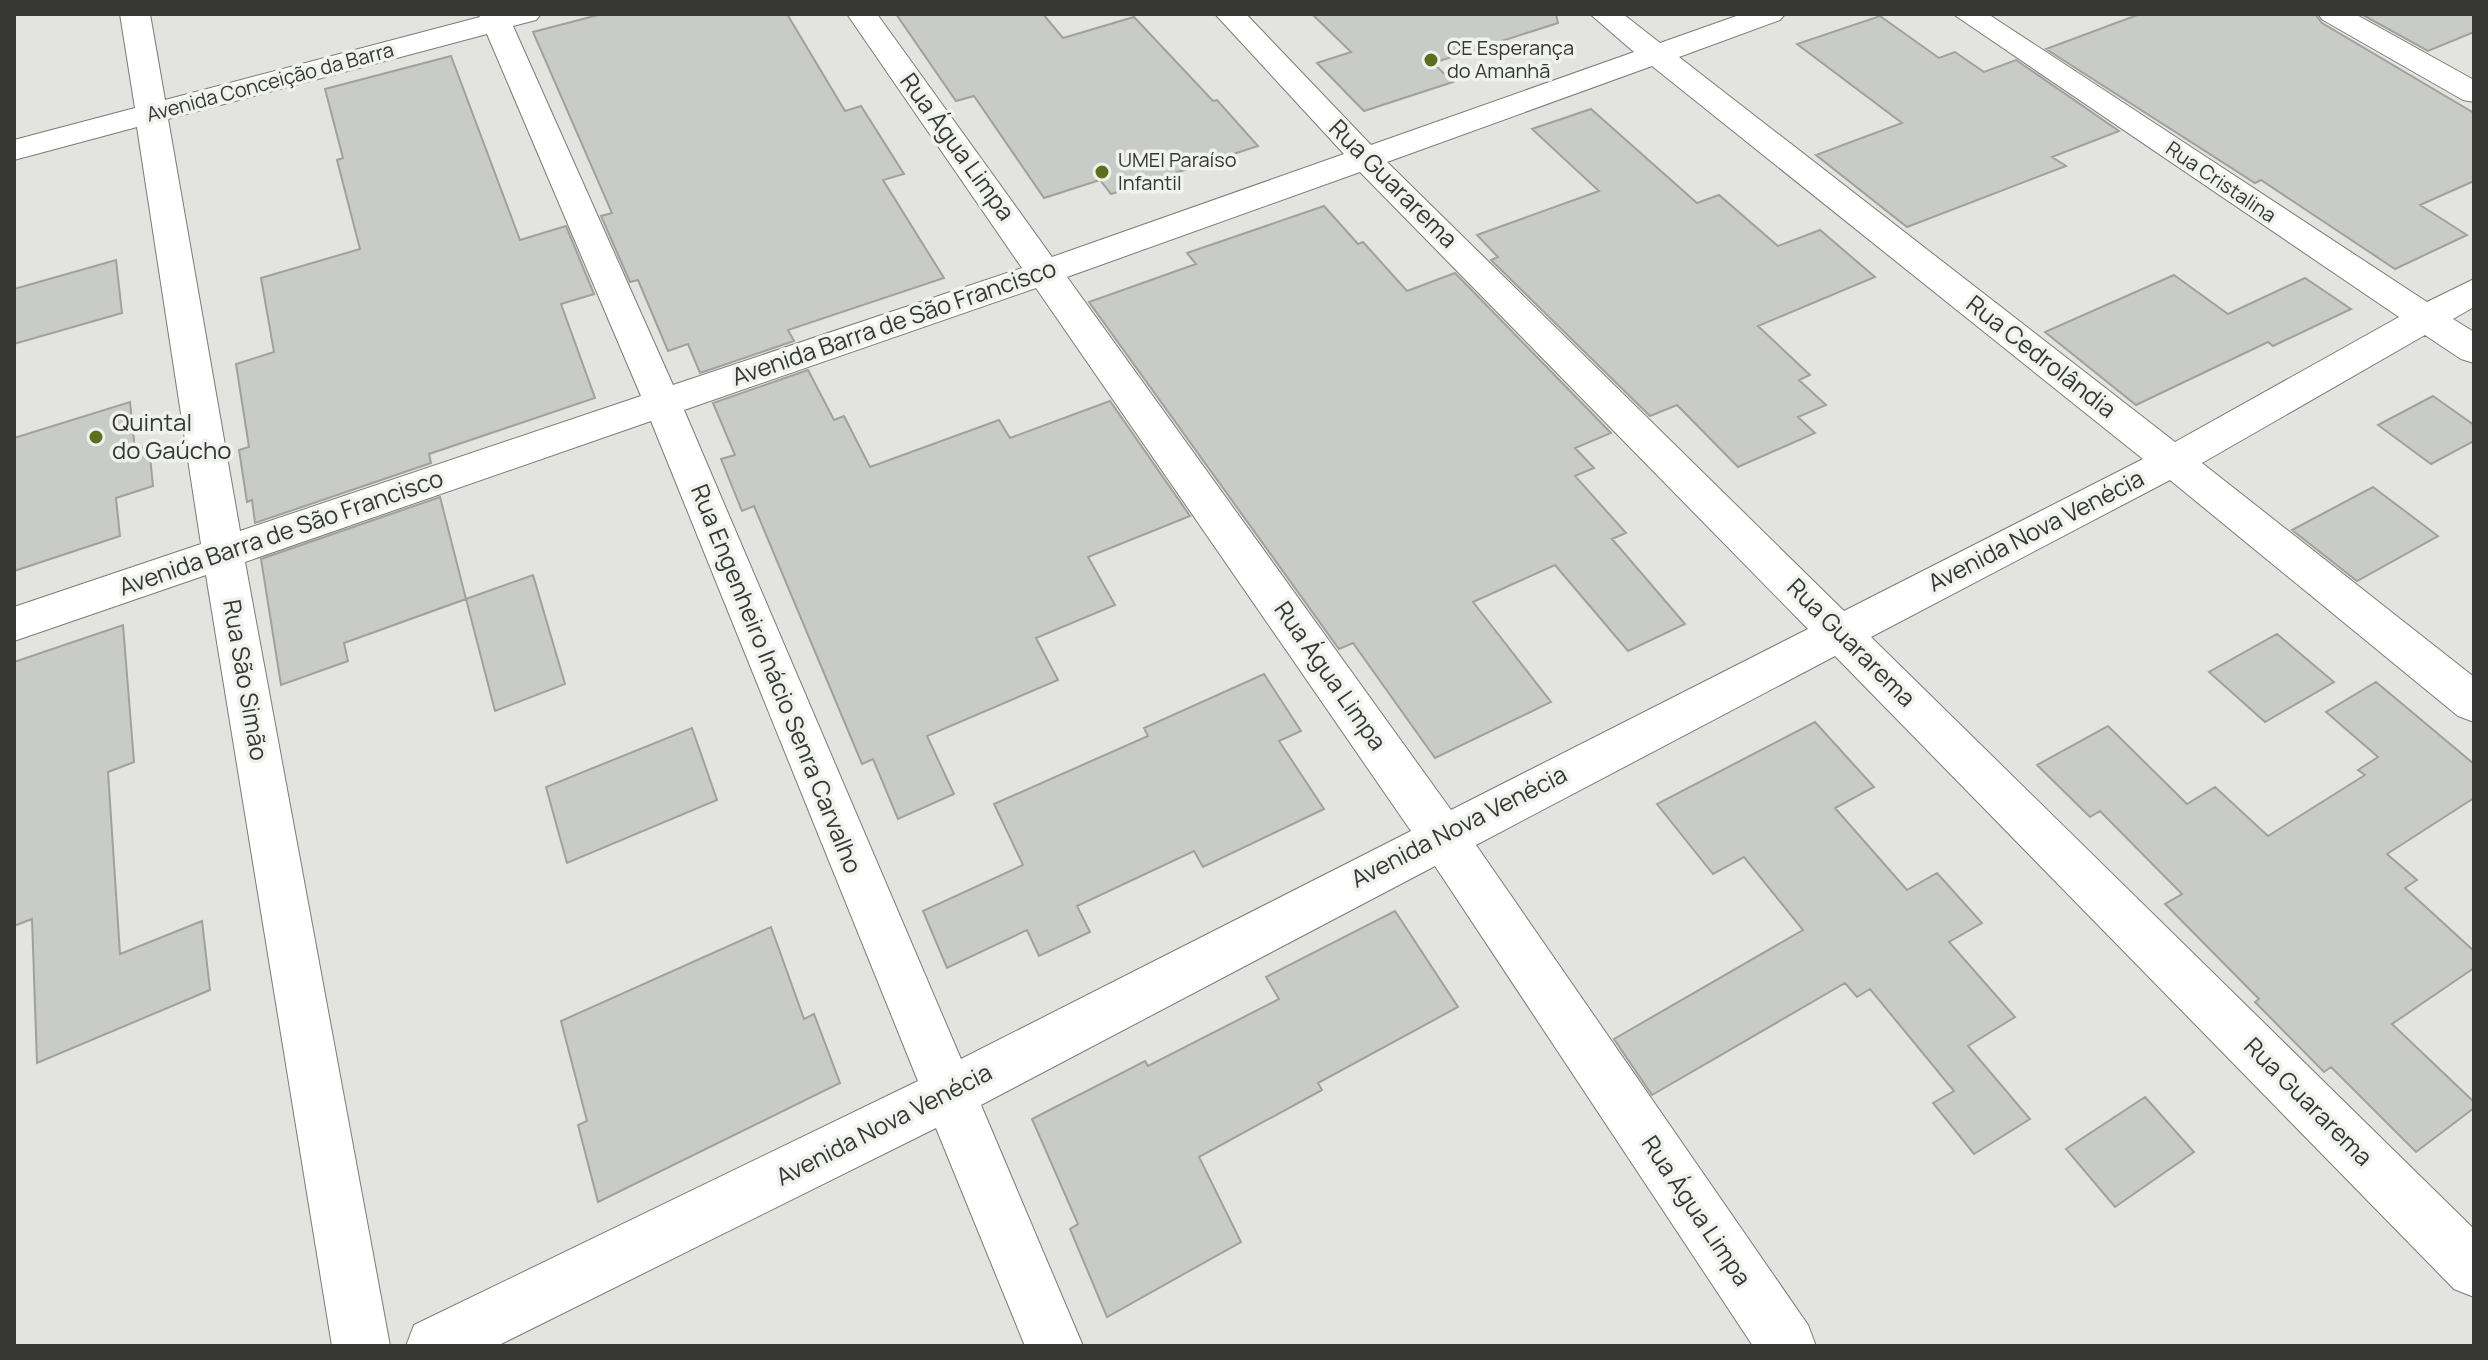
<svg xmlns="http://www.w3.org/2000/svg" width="2488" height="1360" viewBox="0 0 2488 1360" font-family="Manrope,sans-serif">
	<rect width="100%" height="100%" fill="#e3e4e0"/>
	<path fill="#c9cbc6" stroke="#a0a19d" stroke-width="2" d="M602,14H787L845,111L861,106L904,174L883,180L944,278L788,330L794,341L700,373L688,344L668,351L638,280L630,282L601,216L612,213L533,32Z
		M896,14H1043L1063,38L1134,17L1213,101L1217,100L1258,146L1111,194L1100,180L1044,198L974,96L956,101Z
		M1312,14H1556L1558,23L1433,63L1453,82L1364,111L1317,63L1351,52Z
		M2140,14H2315L2322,23L2474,113V181L2420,205L2467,235L2395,269L2261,180L2255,183L2046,49Z
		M2361,14H2474V32L2428,51Z
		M1880,16L1939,58L1955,52L1984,72L2016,60L2119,131L2052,157L2066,166L1907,227L1816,155L1902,123L1797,44Z
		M451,56L520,240L566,226L594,294L561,304L595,398L429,454L431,463L255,523L252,500L247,502L239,450L249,447L236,364L274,352L261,278L360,249L337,160L343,158L325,89Z
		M1591,109L1697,203L1719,195L1778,246L1820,230L1875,277L1758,326L1810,375L1799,380L1826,405L1798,417L1815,433L1738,467L1677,405L1650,416L1491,260L1498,257L1477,235L1599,191L1532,129Z
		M1324,206L1358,244L1363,242L1407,291L1455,273L1611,433L1575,448L1594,468L1575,476L1626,533L1612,539L1685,624L1628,651L1555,565L1473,602L1551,702L1435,758L1353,643L1339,649L1089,302L1196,264L1187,253Z
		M116,260L122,313L14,344V289Z
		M2174,275L2228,314L2305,278L2351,309L2273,346L2268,342L2136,405L2045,332Z
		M808,370L834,420L844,416L870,467L999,420L1010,438L1110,401L1190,516L1088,557L1115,605L1036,638L1058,680L927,736L954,794L898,819L873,759L862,764L754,506L742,511L721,459L735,455L713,403Z
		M2433,396L2474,425V441L2431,464L2378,425Z
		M130,402L135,450L149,446L153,486L116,498L120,536L14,571V438Z
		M2373,487L2438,536L2357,581L2292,530Z
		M440,497L466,599L344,643L348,661L281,685L261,559Z
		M533,575L565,684L495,711L466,599Z
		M123,625L134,762L108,772L120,954L202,921L210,990L37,1063L32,919L14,926V662Z
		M2277,634L2334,682L2265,722L2209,672Z
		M1264,674L1301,731L1279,741L1324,809L1203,867L1194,851L1077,906L1090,932L1039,956L1027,930L947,968L923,911L1023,865L994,804L1148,736L1144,728Z
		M2376,682L2474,764V798L2387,854L2417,880L2405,888L2474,951V968L2392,1024L2474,1102V1108L2416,1152L2331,1067L2324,1072L2255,1002L2259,999L2165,904L2182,894L2100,811L2090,817L2037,765L2108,726L2187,804L2215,787L2268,836L2365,775L2358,770L2378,757L2326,712Z
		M1815,722L1874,787L1835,808L1907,890L1937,873L1982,923L1949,942L2015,1017L1968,1046L2030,1119L1974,1154L1933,1103L1954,1091L1870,989L1857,997L1845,983L1652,1095L1614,1039L1803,930L1744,857L1713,874L1657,804Z
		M692,728L717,800L567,863L546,787Z
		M1395,911L1458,1007L1318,1083L1322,1090L1199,1157L1241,1242L1107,1317L1070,1229L1078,1224L1032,1119L1145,1061L1148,1066L1279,999L1266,977Z
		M771,927L804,1019L814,1014L840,1083L598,1202L578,1125L587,1121L561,1021Z
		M2145,1097L2194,1152L2115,1207L2066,1149Z"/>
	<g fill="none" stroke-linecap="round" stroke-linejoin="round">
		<defs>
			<path id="street" d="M120,14H150L165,100L480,17L478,14H541L536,20L513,26L673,385L1022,268L847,14H877L1052,257L1344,154L1215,14H1246L1371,145L1634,52L1590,14H1623L1660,43L1742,14H1785L1780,20L1679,57L2175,442L2399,317L1953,14H1988L2427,302L2474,279V307L2453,319L2474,332V363L2461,359L2425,335L2202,463L2474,677V722L2458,716L2170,480L1871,637L2474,1229V1297L2454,1289L1835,656L1476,845L1808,1325L1816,1346H1753L1435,866L981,1105L1083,1346H1025L936,1128L497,1346H406L414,1325L918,1081L651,421L245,562L390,1346H332L206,575L14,641V607L201,544L137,127L14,160V140L135,108ZM487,34L641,396L240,531L168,119ZM1652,66L2143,459L1844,611L1387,162ZM1360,172L1808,629L1451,810L1067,277ZM1036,288L1411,831L961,1059L684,410Z
				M2318,14H2355L2474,80V102L2463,100L2323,20Z"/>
		</defs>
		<use href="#street" stroke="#7a7c77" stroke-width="2"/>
		<use href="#street" fill="#fff" fill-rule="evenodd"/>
	</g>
	<g fill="#5b6f1e" stroke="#f0f2ed" stroke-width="3">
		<circle cx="1431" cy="60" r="8"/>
		<circle cx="1102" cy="172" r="8"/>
		<circle cx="96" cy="437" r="8"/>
	</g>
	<g text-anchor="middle" stroke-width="7" stroke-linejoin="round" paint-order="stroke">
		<g font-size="20" fill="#373735" stroke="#f0f2ed" text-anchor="start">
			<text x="1447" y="55">CE Esperança<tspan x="1447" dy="23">do Amanhã</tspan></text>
			<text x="1118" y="167">UMEI Paraíso<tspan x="1118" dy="23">Infantil</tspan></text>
		</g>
		<g font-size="20" fill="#373735" stroke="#f0f2ed">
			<text transform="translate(270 82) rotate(-15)" y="7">Avenida Conceição da Barra</text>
			<text transform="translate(2221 182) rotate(34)" y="7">Rua Cristalina</text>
		</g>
		<g font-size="24" fill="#373735" stroke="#f0f2ed">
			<text transform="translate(957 147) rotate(54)" y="8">Rua Água Limpa</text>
			<text transform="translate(1393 184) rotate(45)" y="8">Rua Guararema</text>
			<text transform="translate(894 323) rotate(-19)" y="8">Avenida Barra de São Francisco</text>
			<text transform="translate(2041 357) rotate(38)" y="8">Rua Cedrolândia</text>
			<text transform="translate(2036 531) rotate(-27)" y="8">Avenida Nova Venécia</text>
			<text transform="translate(281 533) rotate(-19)" y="8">Avenida Barra de São Francisco</text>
			<text transform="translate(1851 643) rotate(45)" y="8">Rua Guararema</text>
			<text transform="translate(1330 676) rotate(55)" y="8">Rua Água Limpa</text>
			<text transform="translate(776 679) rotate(68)" y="8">Rua Engenheiro Inácio Senra Carvalho</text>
			<text transform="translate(245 680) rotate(80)" y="8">Rua São Simão</text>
			<text transform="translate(1459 827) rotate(-27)" y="8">Avenida Nova Venécia</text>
			<text transform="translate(2308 1102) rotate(45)" y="8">Rua Guararema</text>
			<text transform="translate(884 1125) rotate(-27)" y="8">Avenida Nova Venécia</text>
			<text transform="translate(1696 1211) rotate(56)" y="8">Rua Água Limpa</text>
		</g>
		<g font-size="24" fill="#373735" stroke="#f0f2ed" text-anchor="start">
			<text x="112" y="431">Quintal<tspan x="112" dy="28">do Gaúcho</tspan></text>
		</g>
	</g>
	<rect width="2488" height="1360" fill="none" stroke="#373735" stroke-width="32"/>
</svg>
